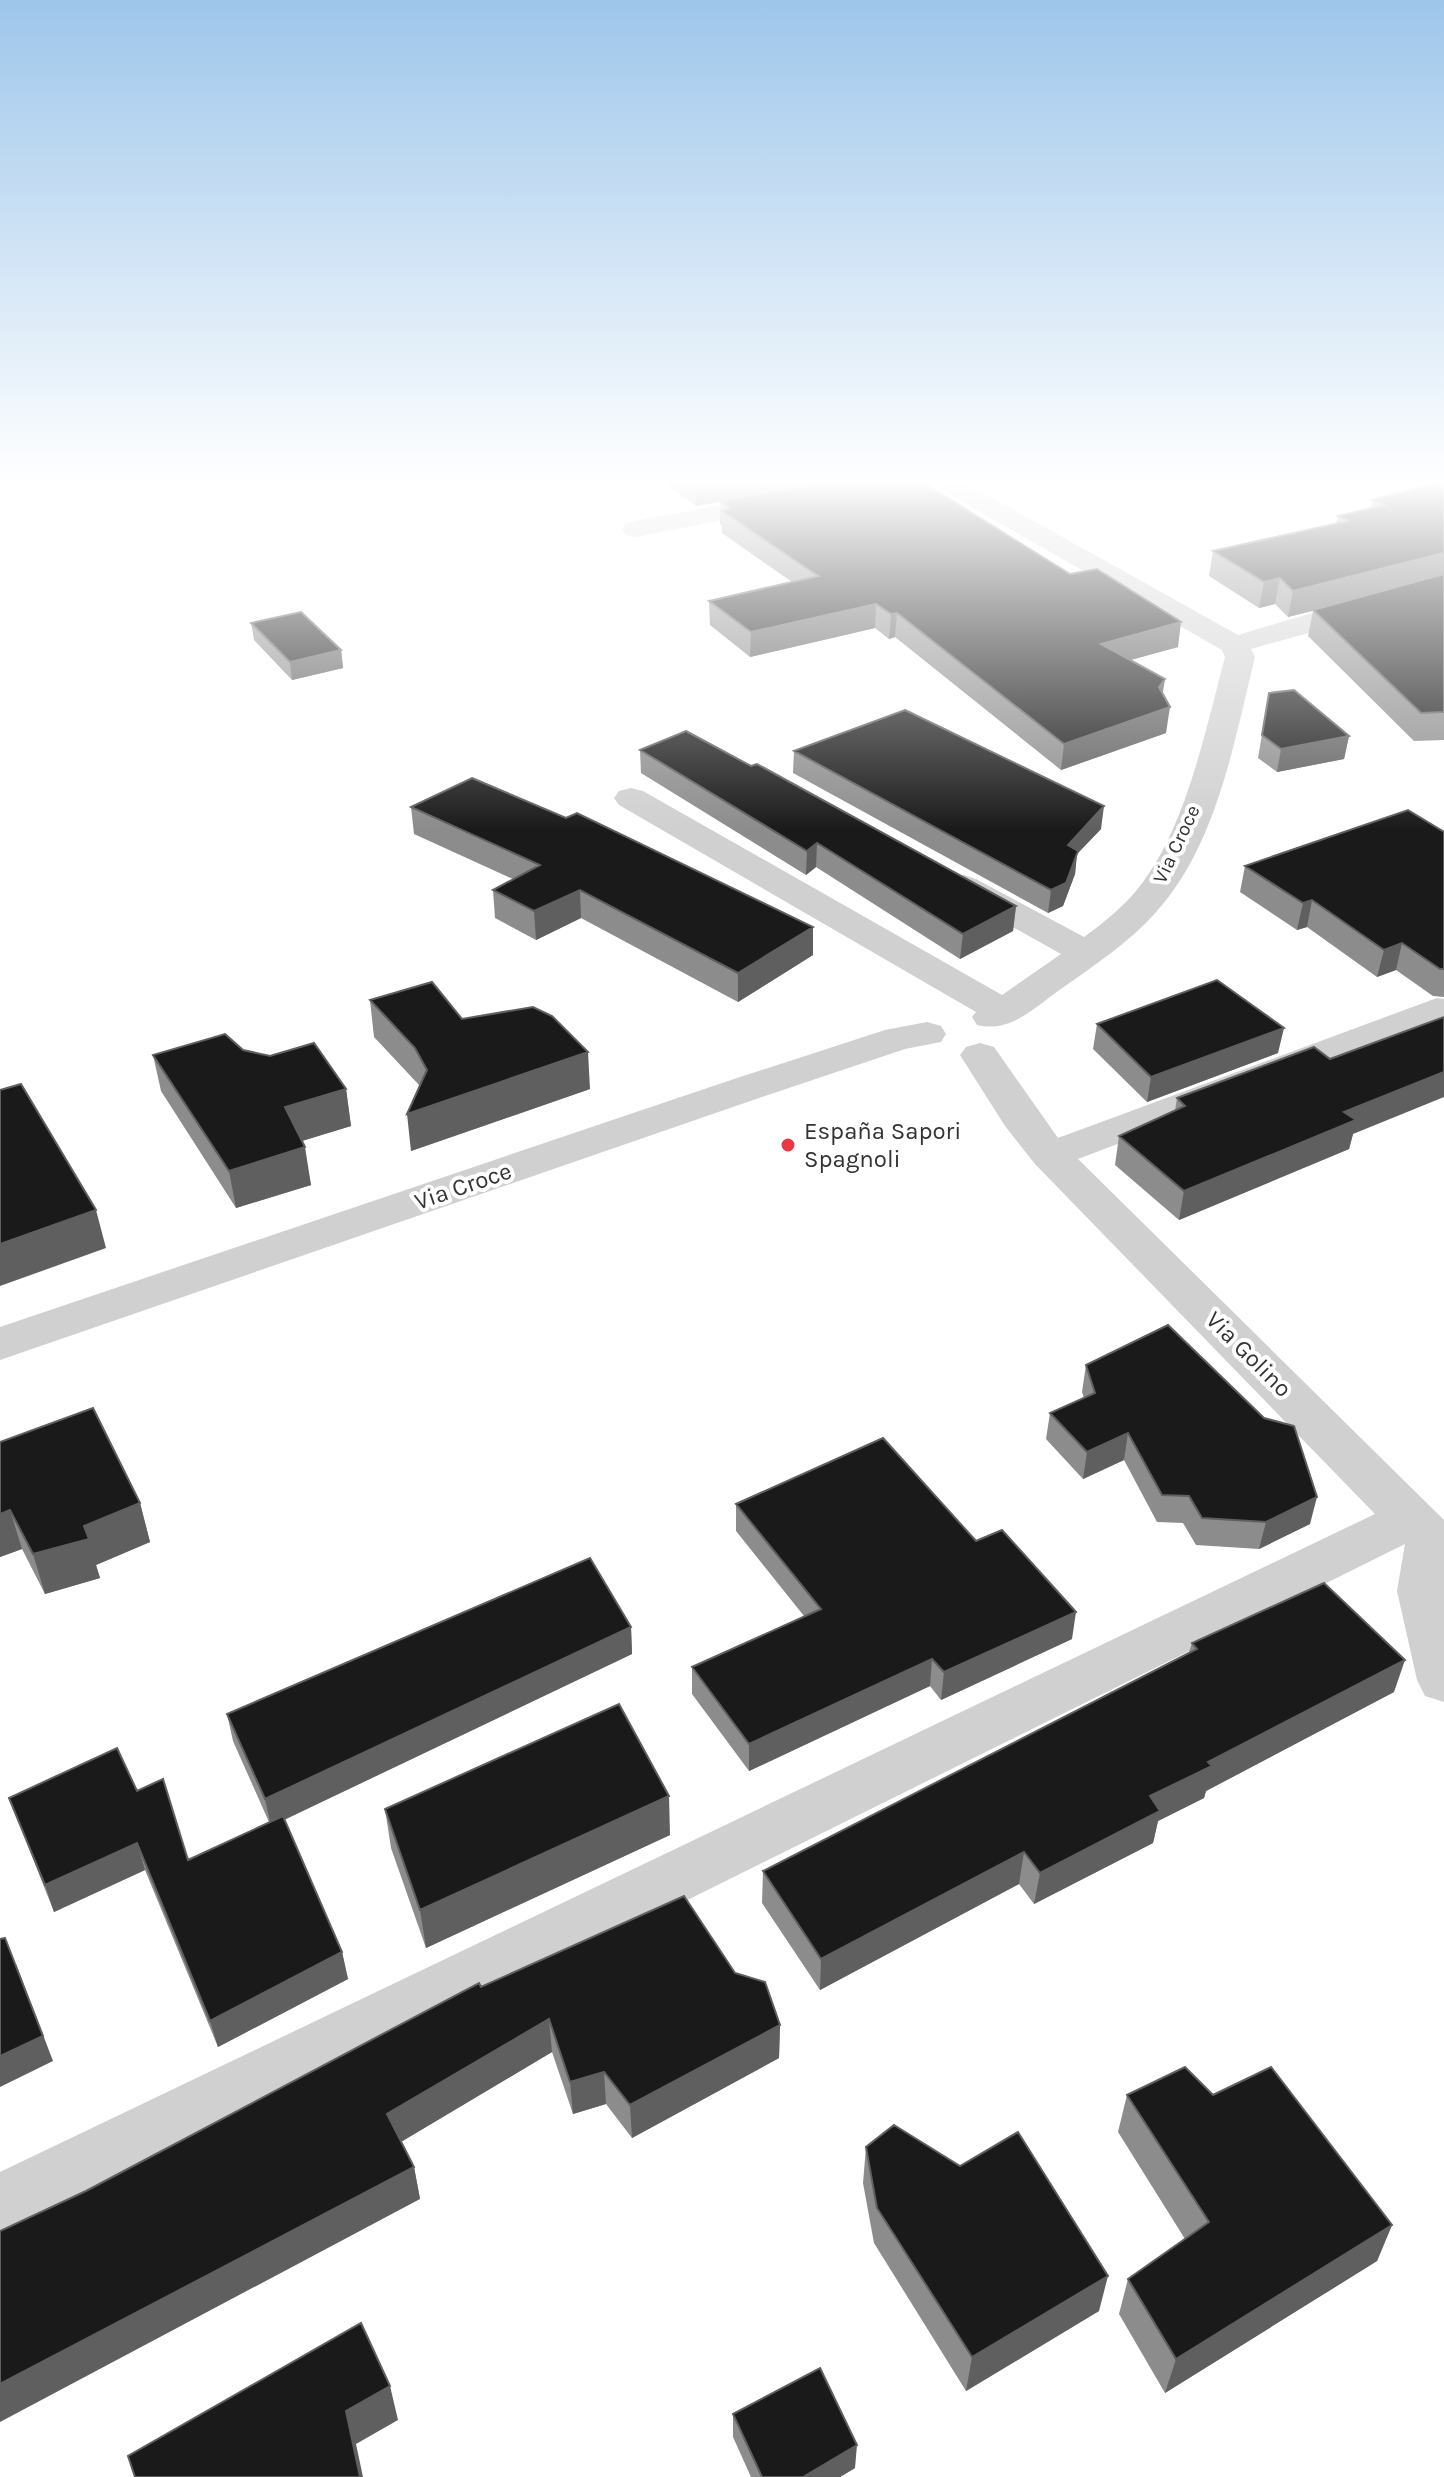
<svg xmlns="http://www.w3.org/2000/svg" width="1444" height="2477" viewBox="0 0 1444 2477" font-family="Karla,sans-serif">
	<rect width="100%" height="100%" fill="#fff"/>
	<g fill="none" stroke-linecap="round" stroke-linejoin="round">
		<path fill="#d0d0d0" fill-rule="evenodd" d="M835,483H888L884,488L875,491L635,537L626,535L622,529L626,523L635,521Z
			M934,483H966L1238,635L1345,603L1444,579V595L1251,649L1255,657C1234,742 1217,844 1157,911C1129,943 1092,967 1058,991C1033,1009 1009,1033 977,1025L972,1017L976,1012L619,805L614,798L619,791L631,788L643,791L1002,995L1061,954L952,893L946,886L952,879L964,875L976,879L1084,937C1106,921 1127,904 1143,882C1187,823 1206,728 1225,657L1222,650L938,488Z
			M1437,998L1444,999V1020L1078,1159L1444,1520V1702L1425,1696L1417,1680L1397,1591L1405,1544L0,2241V2172L1375,1514L1035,1164L1005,1126L960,1055L966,1047L980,1043L994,1047L1058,1138Z
			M927,1022L941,1026L946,1034L941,1042L905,1049L765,1096L0,1360V1327L737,1078L885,1030Z"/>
	</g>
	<path fill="#8c8c8c" d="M664,483H819L1178,647L1130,660L1165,679L1162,694L1166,733L1061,770L895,637L889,639L875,628L750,657L710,625L709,601L792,582L722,533V525L720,524V502L696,506Z
		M1444,483V740L1414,741L1308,636L1313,611L1288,617L1275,604L1259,608L1209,576L1213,551L1336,524L1338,516L1371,508L1372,500Z
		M251,623L341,650L343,668L292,680L254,640Z
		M1269,693L1349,736L1344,759L1277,772L1258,758Z
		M640,750L1016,906L1013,931L960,959L816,867L806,875L641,773Z
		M794,751L1101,829L1077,854L1075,874L1063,906L1048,913L793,773Z
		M411,807L813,955L738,1002L581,918L536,940L495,918L493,890L513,879L414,834Z
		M1444,832V997L1433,996L1396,970L1377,977L1307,927L1297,930L1240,892L1245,866Z
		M370,1000L590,1089L411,1151L420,1086L374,1037Z
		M1097,1024L1278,1053L1147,1102L1093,1049Z
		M243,1050L346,1089L351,1126L302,1141L311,1185L236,1208L161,1091L153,1055Z
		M1330,1059L1353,1134L1349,1149L1179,1220L1115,1165L1119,1136L1175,1111L1177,1098Z
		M1086,1365L1310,1524L1259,1549L1196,1545L1183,1523L1157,1522L1124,1460L1083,1479L1046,1439L1050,1413L1084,1398L1082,1392Z
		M0,1442L140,1503L150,1542L96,1565L100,1578L45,1594L22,1549L0,1557Z
		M736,1504L976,1541L1072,1639L941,1700L930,1686L749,1771L692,1694V1667L804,1616L736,1531Z
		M631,1627L632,1654L284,1820L342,1952L348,1979L218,2047L145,1870L54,1912L9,1798L188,1860L269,1822L233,1741L227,1714Z
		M1192,1643L1394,1692L1206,1791L1204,1798L1158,1821L1153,1843L1034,1904L1019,1884L820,1990L762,1903L763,1871L1189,1652Z
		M385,1809L670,1835L426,1948L391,1848Z
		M735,1973L780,2025L779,2058L632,2138L606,2104L573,2114L552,2052L401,2142L414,2167L420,2199L86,2191L481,1987Z
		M1127,2095H1213L1392,2225L1377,2261L1165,2393L1119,2314L1128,2279L1185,2239L1118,2132Z
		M866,2147L1099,2311L966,2391L874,2243L863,2183Z
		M733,2414L855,2468L840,2477H751L733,2437Z"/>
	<path fill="#5f5f5f" d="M715,483H819L696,506V487Z
		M1444,553V577L1288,617L1293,591Z
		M1280,578L1275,604L1259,608L1264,582Z
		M876,604L875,628L750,657L751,632Z
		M897,613L895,637L889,639L891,614Z
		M1181,622L1178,647L1098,669L1101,644Z
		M341,650L343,668L292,680L290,662Z
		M1165,679L1161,704L1170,707L1166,733L1061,770L1064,744L1159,687Z
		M1349,736L1344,759L1277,772L1281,749Z
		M1104,806L1101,829L1077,854L1075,874L1063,906L1048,913L1051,890L1068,845Z
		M817,843L816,867L806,875L807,851Z
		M580,890L581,918L536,940L534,911Z
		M1312,900L1307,927L1297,930L1303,903Z
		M1016,906L1013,931L960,959L963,934Z
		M813,927V955L738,1002V973Z
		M1402,943L1396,970L1377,977L1384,950Z
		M1284,1028L1278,1053L1147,1102L1151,1077Z
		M588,1052L590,1089L411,1151L407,1114Z
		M1444,1072V1097L1353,1134L1349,1149L1179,1220L1184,1191L1344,1112Z
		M346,1089L351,1126L292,1144L285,1107Z
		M305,1147L311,1185L236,1208L229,1171Z
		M96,1210L106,1248L0,1286V1244Z
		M1128,1433L1124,1460L1083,1479L1087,1452Z
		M1317,1497L1310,1524L1259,1549L1266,1522Z
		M140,1503L150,1542L96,1565L100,1578L45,1594L33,1554L84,1526Z
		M10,1510L22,1549L0,1557V1514Z
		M1076,1612L1072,1639L941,1700L944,1672Z
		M631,1627L632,1654L271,1826L265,1799Z
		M932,1659L930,1686L749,1771V1744Z
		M1405,1660L1394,1692L1206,1791L1204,1798L1158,1821L1153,1843L1034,1904L1040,1873L1150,1796L1208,1762Z
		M669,1796L670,1835L426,1948L420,1910Z
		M137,1843L145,1870L54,1912L45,1885Z
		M1024,1852L1019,1884L820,1990L821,1959Z
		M342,1952L348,1979L218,2047L210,2021Z
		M16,1964L53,2061L0,2087V2056Z
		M549,2019L552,2052L394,2146L387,2114Z
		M780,2025L779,2058L632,2138L630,2105Z
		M604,2072L606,2104L573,2114L570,2082Z
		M414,2167L420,2199L0,2422V2384Z
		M1392,2225L1377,2261L1165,2393L1176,2359Z
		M1108,2276L1099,2311L966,2391L972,2357Z
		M390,2386L398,2420L356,2444L363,2477H360L346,2411Z
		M857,2445L855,2468L840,2477H803Z"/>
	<path fill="#1a1a1a" stroke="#5f5f5f" stroke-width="2" d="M691,483H715L696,487Z
		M820,483H924L1070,574L1097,569L1181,622L1101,644L1165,679L1159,687L1170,707L1064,744L897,613L891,614L876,604L751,632L709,601L818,576L722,511L730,508L720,501Z
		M1438,483H1444V553L1293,591L1280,578L1264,582L1213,551L1348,521L1338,516L1384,505L1372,500Z
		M1444,574V712L1421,713L1313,610Z
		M301,612L341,650L290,662L251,623Z
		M1294,690L1349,736L1281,749L1262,735L1269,693Z
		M905,710L1104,806L1068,845L1078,851L1066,883L1051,890L794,751Z
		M686,731L751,766L757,764L1016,906L963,934L817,843L807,851L640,750Z
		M472,778L566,818L577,813L813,927L738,973L580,890L534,911L493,890L540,865L411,807Z
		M1408,810L1444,832V969H1440L1402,943L1384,950L1312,900L1303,903L1245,866Z
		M1217,980L1284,1028L1151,1077L1097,1024Z
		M432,982L462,1019L533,1007L552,1016L588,1052L407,1114L427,1070L415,1048L370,1000Z
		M1444,1017V1072L1344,1112L1356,1120L1184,1191L1119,1136L1185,1106L1177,1098L1314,1047L1330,1059Z
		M225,1034L243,1050L270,1056L314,1043L346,1089L285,1107L305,1147L229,1171L153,1055Z
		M21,1084L96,1210L0,1244V1090Z
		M1168,1325L1264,1418L1294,1426L1317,1497L1266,1522L1202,1518L1189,1496L1162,1495L1128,1433L1087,1452L1050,1413L1095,1393L1086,1365Z
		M93,1408L140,1503L84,1526L89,1539L33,1554L10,1510L0,1514V1442Z
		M883,1438L976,1541L1002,1530L1076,1612L944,1672L932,1659L749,1744L692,1667L821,1609L736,1504Z
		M590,1558L631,1627L265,1799L227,1714Z
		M1324,1583L1405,1660L1208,1762L1212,1766L1150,1796L1160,1811L1040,1873L1024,1852L821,1959L763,1871L1197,1649L1192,1643Z
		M619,1704L669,1796L420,1910L385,1809Z
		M117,1748L137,1791L163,1779L188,1860L283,1816L342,1952L210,2021L137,1843L45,1885L9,1798Z
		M684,1896L735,1973L765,1982L780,2025L630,2105L604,2072L570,2082L549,2019L387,2114L414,2167L0,2384V2231L86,2191L479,1983L481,1987Z
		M5,1938L43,2036L0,2056V1939Z
		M1185,2067L1213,2095L1271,2067L1392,2225L1176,2359L1128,2279L1209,2222L1127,2095Z
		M894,2125L960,2166L1018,2132L1108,2276L972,2357L877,2208L866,2147Z
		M361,2323L390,2386L346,2411L360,2477H135L128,2456Z
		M820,2368L857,2445L803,2477H762L733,2414Z"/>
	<linearGradient id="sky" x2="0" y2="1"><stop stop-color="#9ec6ea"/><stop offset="0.58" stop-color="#fff"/><stop offset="1" stop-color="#fff" stop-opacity="0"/></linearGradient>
	<rect width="1444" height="830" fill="url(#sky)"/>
	<circle fill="#e63946" stroke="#fff" stroke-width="3" cx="788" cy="1145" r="8"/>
	<g text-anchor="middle" stroke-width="8" stroke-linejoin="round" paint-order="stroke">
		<g font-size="20" fill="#333" stroke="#fff">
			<text transform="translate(1176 844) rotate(-65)" y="7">Via Croce</text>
		</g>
		<g font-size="24" fill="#333" stroke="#fff" text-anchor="start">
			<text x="804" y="1139">España Sapori<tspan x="804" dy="28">Spagnoli</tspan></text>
		</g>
		<g font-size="24" fill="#333" stroke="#fff">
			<text transform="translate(463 1186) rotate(-19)" y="8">Via Croce</text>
			<text transform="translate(1249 1354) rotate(45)" y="8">Via Golino</text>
		</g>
	</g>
</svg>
